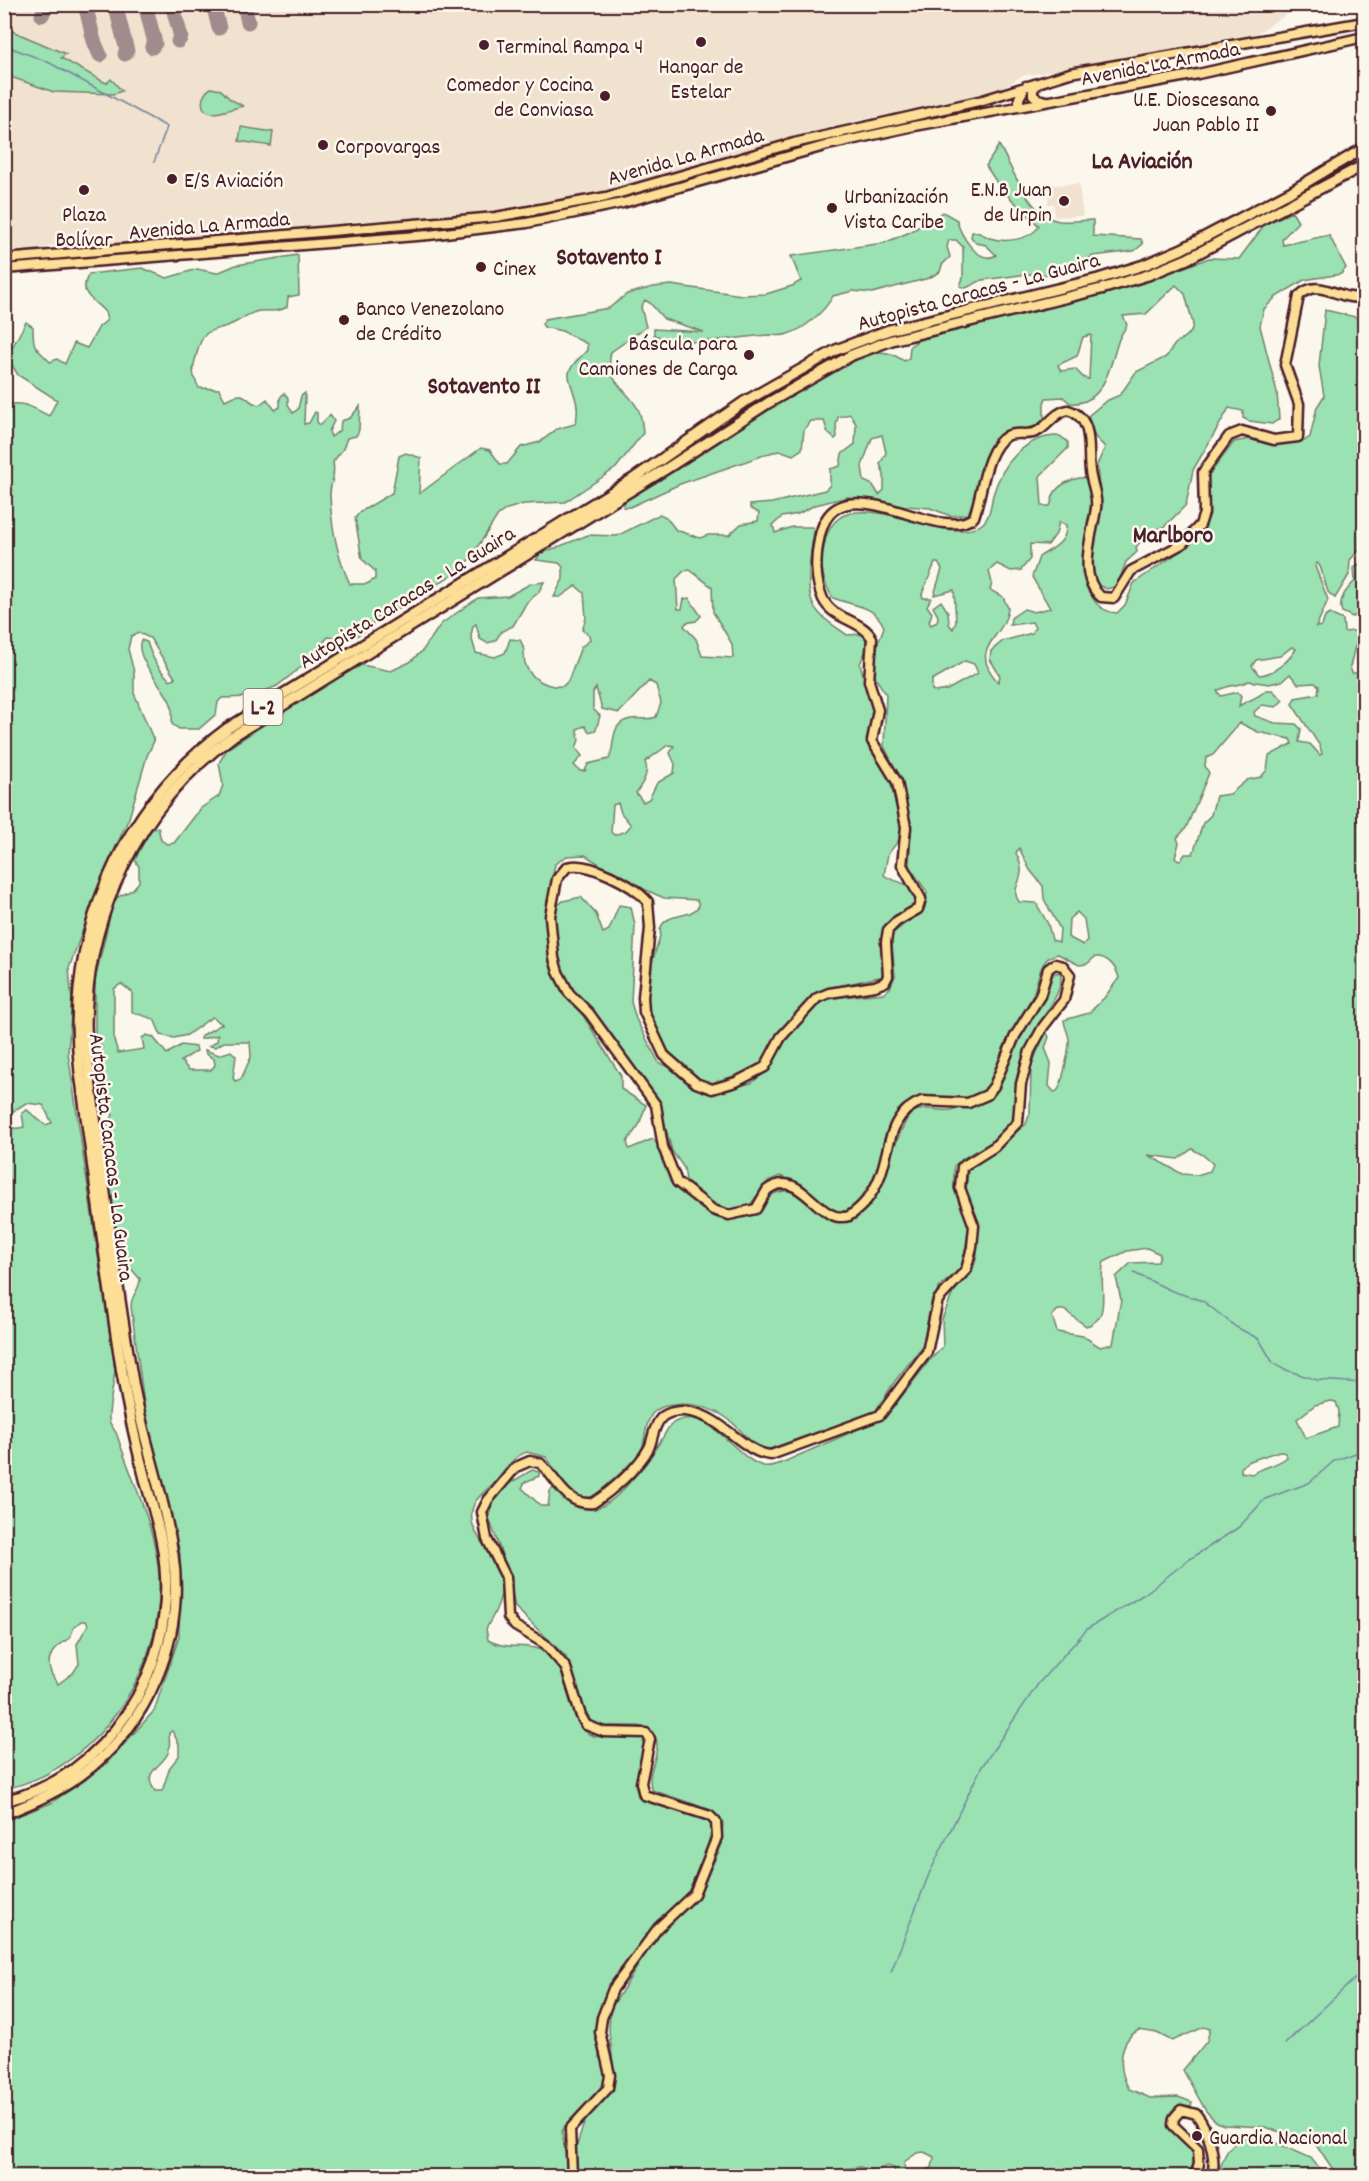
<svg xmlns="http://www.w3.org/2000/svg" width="1369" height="2181" viewBox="0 0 1369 2181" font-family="Dekko,sans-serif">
	<rect width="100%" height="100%" fill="#fbf7ec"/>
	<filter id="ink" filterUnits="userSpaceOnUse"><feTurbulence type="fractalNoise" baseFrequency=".0167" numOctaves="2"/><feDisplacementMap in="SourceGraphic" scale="12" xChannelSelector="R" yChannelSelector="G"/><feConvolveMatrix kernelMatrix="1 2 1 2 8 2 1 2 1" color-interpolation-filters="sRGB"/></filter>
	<g filter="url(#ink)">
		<path fill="#f0e2ce" d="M5,5H1302L1249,38L1022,76L1006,86L968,98L866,119L727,157L715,156L694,163L689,169L532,209L476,216L384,222L349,221L341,226L86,246L80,243L49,246L42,250L5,253Z
			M1079,184L1083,216L1054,217V204H1048L1049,185Z"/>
		<path fill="#9ae2b1" stroke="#72806e" stroke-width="1.5" fill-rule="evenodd" d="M5,28L66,54L61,58L102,81L107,83L111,79L122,91L114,94L54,92L5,75Z
			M211,88L221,90L230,99L243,106C234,108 222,113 213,113C198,112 200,94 211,88Z
			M241,127L273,132L271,146L239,141Z
			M999,145C1013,169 1029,217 1060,221C1070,222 1082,220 1093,220V236L1141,239L1143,244L1134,251L1093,256L1063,275L1028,274L982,280L966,288L960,286L963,278V247L956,240H949L947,247L950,257L942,265L940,272L929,278L872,293L853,291L833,296C825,311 805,329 788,334C781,337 776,335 769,335C731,337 690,349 654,335V329L704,332L664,319L650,303L645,300L641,307L646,327L611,352C604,382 626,387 638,409C642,416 642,425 643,433L616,468L565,502L524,504L507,509L498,515L470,559L455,573L399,608L378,617L370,627L356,636L345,639L328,637L305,664L277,686L250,697L222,698L218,702L216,714L199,729H179L172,724C172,718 173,710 171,704C166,688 133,658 141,640L147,642C152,658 158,669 170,680L175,678L150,638L139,633L131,636L128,649L134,672V693L154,741L147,756L129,818L102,877L69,968L72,1002L68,1053L115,1370C114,1382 108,1410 109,1420C110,1426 115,1429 117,1435C131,1478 152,1519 158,1565C170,1662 101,1768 5,1789L4,406C21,399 35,409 49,416L57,400L18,375L7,357L26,322L33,327C33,350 35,346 50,362L57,359L65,364L74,343L87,348L99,327L107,320L105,312C93,299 77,294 89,274L142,268L167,278L197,269L217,273L236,265L298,255L299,295L288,297L287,307C277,313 270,310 260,311C249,312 243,319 234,323C214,333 204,324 197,353C193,369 190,371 199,388L219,389L225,400C250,388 242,401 259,405L267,399L275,410L280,407V398L284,393L288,398V404L293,413L298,409L301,396L305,393L304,424L309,423L315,412L317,413V422L320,425L330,415L334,421L329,431L331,437L340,430L341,421L350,418L360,406L359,430L356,436L347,438L343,449L333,462C336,478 330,481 330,494C331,525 337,556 350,584H367L375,579V571L362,559L355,518L360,512L392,493L399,456L406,453L421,458L419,494L481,448L490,450L500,464H507L521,447L540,442L557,429L575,424C583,403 567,383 569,373C572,362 581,358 587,350V344L562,331L544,327L542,324L545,319L609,308L627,294L653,287L671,285L742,295L766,294L792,286L801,281L791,256L884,243L910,232L943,212L957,220C959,234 979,266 996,255L986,245L976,243L971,237L972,232C981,231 982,235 990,238C1004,243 1031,240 1039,226L1001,189L986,166ZM26,1103L43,1105L52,1123L45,1125L27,1110L22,1113L24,1127C16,1129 9,1130 6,1120L7,1115ZM81,1621H86L88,1625L77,1644L79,1664L73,1673L58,1684C41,1663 50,1649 70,1638L74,1627Z
			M1292,212L1298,222L1282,239L1283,245L1329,235L1346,268L1341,274L1304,280L1276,297L1264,309L1260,326L1277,392L1279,419L1272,424L1249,421L1243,418V411L1229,408L1193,470L1186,505L1164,527L1149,531L1136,547L1137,552L1126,562L1117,586L1107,589L1097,585L1092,570L1091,549L1100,502L1097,465L1105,447L1095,437L1088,416L1106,401L1120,395L1136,372L1166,357L1175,344L1191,332L1193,324L1185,294L1176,285L1146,314L1123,316L1127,325C1124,331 1120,335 1118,342C1110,366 1104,406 1070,403L1063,397L1046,398L1044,403V425L1040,430L1017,433L993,447L968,514L951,516L930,508L884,504L848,497L815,505L798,514L782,517L773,525L775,533L792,527H812L814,531C811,551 805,582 812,602C818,617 835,626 847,635L862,634L866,637V650L860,664L873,709L868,746L889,775L901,829L899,840L888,854L884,875C897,885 914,879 917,903C910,911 896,911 890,921C873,946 892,957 884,976L830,988L812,996L776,1035L759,1068L709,1084C675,1072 649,1034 647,999C646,975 654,958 660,936C662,929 658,934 661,927C668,912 690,919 699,906L697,900L664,898L630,883L585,855L567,856L555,864L546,916L549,962L566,995L579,1009L621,1076V1089L646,1105L639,1125L627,1142L629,1149L653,1139C662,1148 663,1165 669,1176C676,1189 707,1216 721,1219C725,1220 731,1218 735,1217C755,1213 765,1191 787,1191C810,1190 816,1223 839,1222C875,1222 892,1144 907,1119C919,1099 946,1117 962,1107C932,1088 900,1096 887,1131C880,1147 880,1165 874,1181C868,1194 858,1204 847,1213L833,1211L802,1184L780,1176L768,1181L750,1205L729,1211L712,1205L686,1180L684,1168L672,1151L659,1104L565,981L556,956L553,915L557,906L563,901L581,897L596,914L603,933L609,930L619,905L631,907L635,925L631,1002L636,1019L659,1063L671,1068L696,1089L712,1093L751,1083L766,1072L792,1031L817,1004L831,998L884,993L890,988L895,976L891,935L925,907L927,892L909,866L911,833L902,783L884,746L886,694L876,679L874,670L878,643L884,627C875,605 853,606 833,598C822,581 820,567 824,546C837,467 946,553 982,524C990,518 991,504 993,495C1002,464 1025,435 1060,436L1068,442V448L1040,476L1042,506H1050C1052,502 1052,496 1055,492C1060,484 1077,476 1086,478C1089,484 1092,489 1092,495C1093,504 1089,514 1087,523C1083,550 1077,610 1117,613L1125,605L1134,583L1192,543L1202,527L1209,475L1234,442L1249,439L1271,445L1304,441L1310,437L1317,407L1324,396L1319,366L1325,310L1364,319V545L1350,560L1349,575L1335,598L1328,592L1320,566L1317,563L1315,566L1328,600L1316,627L1322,626L1325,617L1330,614L1343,620L1344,632L1364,630V645L1355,646L1350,667L1352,673H1364V2176L1336,2174L1316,2144L1265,2127L1224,2125L1216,2122L1206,2111L1183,2070L1207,2041L1210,2029L1204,2027L1172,2041L1157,2033L1139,2030C1117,2041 1118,2070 1129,2089L1150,2098L1178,2097L1192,2102L1191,2106C1178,2104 1173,2105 1168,2118L1170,2128L1195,2152L1191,2176H895L894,2168L887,2166L875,2171L860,2167L834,2170L861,2176H5V1821L51,1803L106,1764L154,1711L179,1637L180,1554L146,1419L131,1306C131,1295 140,1290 140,1279L122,1258L114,1219L103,1133L113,1115L108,1104L100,1100L96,1064L102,1048L95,1035V980L114,899L132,890L139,882V867L135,860L149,831L158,827L161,840L167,844L174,843L201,808L219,796L223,785L219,763L227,749L331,681L362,665L391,671L410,662L423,650L441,624L478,598L508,596L530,584L544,582L538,593L527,602L513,626L502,631L495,641L487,643L480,639L476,624L473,626L471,636L476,653L495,657L505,653L510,639L520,640C526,648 523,654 525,663C529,679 549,688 563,686L568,681L581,647L590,640L589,635L582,630L586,618L584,593L576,586L560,597H554L563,579V567L559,563L536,560L540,554L588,535L617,536L660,514L666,517L676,530L700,538L708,535H729L741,524L758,521L759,513L750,508V505L772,503L825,490L830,485V469L840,466L842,454L855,444L856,424L850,414L838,417L836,425L837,437L835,439L828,433L824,421H810L804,430L802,449L793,455L782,451L773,452L680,484L630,507H623L626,499L762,413L863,356C879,349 891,352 904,361L909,358L910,346L919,340L1134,286L1209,258L1239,259L1265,224ZM1091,335L1089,379L1084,378L1075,369L1061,371L1058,365L1077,356L1083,337ZM882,435L886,453L880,464L884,474V490L879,495L873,485L864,481L862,466L872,438ZM1059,522L1066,525C1067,544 1052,548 1039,557L1032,577L1050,608L1034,612L1024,609L1011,618L1010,625L1032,622L1035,628L1032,633L1003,641L991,651L990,659L1000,676L998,682C966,646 1005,640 1008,608L1003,597L990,590L992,583L989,571L997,564L1011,571L1021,570L1030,559V544L1048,545L1056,534ZM935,563H938L942,569L934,595L954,590L956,622L953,629L949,624L948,612L941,601L933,607L938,616L937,622L931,625L929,622L932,613L927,606L931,598H923L922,594ZM690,570L712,587L713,612L732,644L733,658L702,656L696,639L684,626L686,623L696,621L701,616L689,598L684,599L682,609H678L676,579L684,571ZM1292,647L1296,649C1289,661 1274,674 1259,675L1252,666L1256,660L1280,656ZM965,661L974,664L978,673L947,690L936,692L932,690V680ZM1290,674L1298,684L1315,683L1319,686L1318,694L1295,698L1292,704L1320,746L1322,754L1320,755L1310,744L1299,742L1301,729L1296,724L1275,723L1255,716L1254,712L1262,705L1276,707L1283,700L1272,690H1266C1259,698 1248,700 1239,706L1241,696L1238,692L1221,696L1217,691C1227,685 1238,686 1249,681L1269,684L1282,681ZM649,681L656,685L661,703L656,717C647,721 641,717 631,719C608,723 616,746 609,759L588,764L585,771H580L574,765L582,756L576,748L579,740L577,729L585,726L589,732L596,730L600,716L593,709V692L596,688L602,709L619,713ZM1240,723L1258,732L1290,739L1292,744L1269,756L1267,770L1261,777L1247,780L1230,794L1216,796L1211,815L1203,823L1193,854H1185L1180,861L1175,857L1179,843L1177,838L1186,828L1209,773L1205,766L1206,758L1213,755ZM668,745L674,746L670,753L675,764L674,773L657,783L649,799L643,802L636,793C642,784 650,773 645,762ZM618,803L621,813L631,825L626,831L614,835L611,832L613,805ZM1019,848L1030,870L1043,886L1044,899L1060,929L1059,942L1052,940L1048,924L1036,903L1019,902C1011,890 1020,884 1021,873C1022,866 1019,859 1016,853ZM1077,912L1084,919L1087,940L1083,945L1068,937L1069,919ZM1058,954L1079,965L1087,964L1095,957C1107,956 1116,966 1119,978L1104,998L1089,1013L1064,1020C1064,1027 1068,1031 1069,1039C1070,1046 1062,1087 1057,1091L1054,1092L1049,1086L1051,1063L1045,1048L1049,1037L1047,1033L1044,1035L1031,1067L1030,1113L1026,1124L968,1171L966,1192L979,1222L977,1256L972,1272L955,1288L942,1319L943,1347L929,1361L886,1417L786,1461C779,1464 771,1467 764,1466C737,1461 711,1406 677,1421C668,1424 665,1435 660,1442C647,1460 613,1513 588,1509C575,1507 563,1495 554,1487L550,1491L548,1506H541L522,1488L525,1482L539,1476V1472L532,1470L505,1486L492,1502L489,1518L507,1569L515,1607L566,1657L583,1706L591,1720L602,1726H639L651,1731C668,1747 643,1771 652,1790L711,1810L723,1824L721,1847L695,1901L656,1937L610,2010L609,2031L613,2063L607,2067L599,2057L596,2021L605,1994L654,1926L687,1894L703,1862L713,1825L703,1817L640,1799C627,1778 653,1759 645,1737C629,1736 609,1739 594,1736C566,1729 572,1678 552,1658C533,1638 509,1653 488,1640L486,1629C495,1613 505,1595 501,1576C496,1553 462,1531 474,1504C479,1494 490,1488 497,1480C505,1470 513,1456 527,1452L546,1457C561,1476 564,1499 594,1497L638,1457C647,1444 643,1426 652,1414C658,1407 665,1406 673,1405C695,1402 721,1410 736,1426C747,1437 753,1447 769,1449L875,1412L895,1381L922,1347L932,1299L941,1285L957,1273L963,1264L969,1226L954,1189V1166C970,1149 996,1146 1010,1126C1019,1112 1015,1097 1016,1081C1018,1068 1024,1054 1029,1042C1036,1023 1067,991 1060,972L1053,974L1045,998L1003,1059L1001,1053C1009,1034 1021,1017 1031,999C1039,985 1037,957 1058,954ZM121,984L132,992V1012L154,1019L161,1035L174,1038L187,1035L212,1017L222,1024L201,1036V1039L218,1035L217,1041L209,1046L215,1047L224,1042H250L251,1057L241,1079L235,1081L233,1078L236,1056L231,1051L219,1055L205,1050L206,1054L214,1059L215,1065L211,1070H189L181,1061L197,1051L196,1047L181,1045L167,1054L153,1037L147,1035L142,1038L144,1049L118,1053L114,1040V989ZM1192,1149L1203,1155L1213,1164L1210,1171L1197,1175L1182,1174L1148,1155L1178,1159ZM1147,1248L1160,1254L1158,1262L1131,1263L1116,1277L1121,1300L1113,1344L1100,1347L1083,1336L1057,1332L1052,1316L1058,1310H1064L1086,1326C1114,1320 1097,1281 1104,1262L1127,1251ZM1331,1401L1336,1402L1339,1411L1338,1427L1306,1438L1297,1419L1315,1405ZM1279,1451L1285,1453L1287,1457C1277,1466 1264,1466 1252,1474L1241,1472V1468L1247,1462ZM172,1731L179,1744V1756L170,1767L162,1791H155C141,1771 162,1767 168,1753C171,1747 169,1740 169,1733ZM577,2116L586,2117L576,2148L570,2154L565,2153L562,2131ZM924,2152L934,2157L932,2168L914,2174L905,2173L904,2162L917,2153Z
			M1359,564L1361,568L1364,567V582L1360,584L1359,612L1353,617L1342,612C1337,600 1347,589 1355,581L1354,568Z
			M1249,2137L1272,2141L1311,2158L1325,2176H1218C1223,2157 1228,2141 1249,2137Z"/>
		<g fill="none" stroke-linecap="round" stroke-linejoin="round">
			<path stroke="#7386a1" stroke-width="1.5" d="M4,45L48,62L167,127L154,162
				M1134,1273L1172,1291L1203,1301L1236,1327L1259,1339L1273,1363L1283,1369L1317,1380L1364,1383
				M891,1972L929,1874L981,1768L1038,1684L1087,1629L1146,1593L1187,1561L1239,1527L1265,1499L1309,1483L1334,1461L1364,1450
				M1298,2031L1285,2044L1364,1970"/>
			<path stroke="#a28b8c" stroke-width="15" d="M85,4L94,41L100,55
				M115,4L127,51L125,54
				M145,4L155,43L152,47
				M172,4L181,37L178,41
				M213,4L219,28
				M244,4L248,22
				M42,15L47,4"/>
			<defs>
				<path id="major" d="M1039,83L1033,89V95L1038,99L1046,101
					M1019,106V98L1026,86
					M4,259L496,217L606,197L794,143L983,100L1070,73L1364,22
					M4,269L429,235L527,223L623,203L828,145L914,126L1198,74L1364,37
					M572,2176L570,2129L608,2088L610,2075L600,2032L602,2018L613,1989L658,1928L694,1894L717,1837L716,1822L710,1816L644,1795L641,1783L650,1739L646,1733L604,1732L586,1725L581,1716L566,1668L545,1644L515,1626L508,1617L506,1577L487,1539L482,1512L488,1500L516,1467L530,1461L540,1463C557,1478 565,1506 593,1503C612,1491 638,1468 649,1448C653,1439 653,1427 661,1418C668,1411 682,1410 691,1412C724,1418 743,1453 771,1455L880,1415L927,1352L938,1300L966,1270L972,1247L974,1226L960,1188L962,1167L994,1147L1018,1122L1021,1084L1030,1051L1043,1027L1064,1000L1070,975L1063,966L1055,964L1048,969L1040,996L1015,1036L994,1086L987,1095L968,1103L922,1101C887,1114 891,1148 880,1176C874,1192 863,1207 849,1216C818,1226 801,1165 767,1190L756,1209L729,1215L713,1210L677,1182L663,1147L656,1105L589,1013L569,993L558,972L554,958L550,916L557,879L567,867C587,860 634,885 648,902L650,928L643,997L644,1012L664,1055L696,1083L712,1089L736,1082L765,1067L781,1037L817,998L829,993L875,986L885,982L888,976L886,942L888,930L897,921L918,909L921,899L902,865L906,827L897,782L872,741L878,710L869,681L872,638C861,619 833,620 823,599C815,581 815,558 819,540C833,455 938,548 974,517C982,495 985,448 1007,436C1016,431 1029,437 1038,431C1049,425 1055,412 1068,410C1095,418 1087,450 1090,471C1091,483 1098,495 1096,508C1093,534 1076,575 1101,597L1114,598L1131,571L1182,544L1200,525L1204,513L1203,472L1229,436L1242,431L1274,440L1298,437L1299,404L1285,365L1299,296C1320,275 1341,304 1364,296
					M1195,2176L1199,2164L1198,2149L1173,2125L1174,2118L1181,2110L1196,2114C1208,2129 1217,2158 1212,2176"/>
				<path id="highway" d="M4,1801C108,1777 174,1670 165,1568C163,1538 153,1508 145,1479C136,1444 128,1409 122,1373C106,1273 94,1173 80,1073C64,939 119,808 228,728L633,479L744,402L836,350L889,330L1098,279L1144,265L1182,249L1290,192L1364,148
					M4,1814C31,1804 58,1792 81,1775C149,1725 185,1638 173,1555C165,1497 143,1440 133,1382C115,1279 103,1175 89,1072C73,942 127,813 233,736L669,467L768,403L852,355L892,340L1101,289L1148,275L1187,259L1364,165"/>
			</defs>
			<use href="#major" stroke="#4a1f2b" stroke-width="13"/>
			<use href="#highway" stroke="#4a1f2b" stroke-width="14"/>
			<use href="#major" stroke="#fdde96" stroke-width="8"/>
			<use href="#highway" stroke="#fdde96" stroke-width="9"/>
		</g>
	</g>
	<g fill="#4a1f2b" stroke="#fbf7ec" stroke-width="2">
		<circle cx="701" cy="42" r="6"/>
		<circle cx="484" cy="45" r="6"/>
		<circle cx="605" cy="96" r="6"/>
		<circle cx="1271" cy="111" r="6"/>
		<circle cx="323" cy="145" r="6"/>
		<circle cx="172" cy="179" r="6"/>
		<circle cx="84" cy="190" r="6"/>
		<circle cx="1064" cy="201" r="6"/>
		<circle cx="832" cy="208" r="6"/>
		<circle cx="481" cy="267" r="6"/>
		<circle cx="344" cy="320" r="6"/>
		<circle cx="749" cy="355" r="6"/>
		<circle cx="1197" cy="2136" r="6"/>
	</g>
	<g text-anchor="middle" stroke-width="5" stroke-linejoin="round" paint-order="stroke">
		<rect fill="#fbf7ec" stroke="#7f6065" stroke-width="1.5" x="243.5" y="689" width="39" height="36" rx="4.5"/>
		<g font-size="21" font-weight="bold" fill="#4a1f2b">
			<text x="263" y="714">L-2</text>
		</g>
		<g font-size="22" fill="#4a1f2b" stroke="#fbf7ec" text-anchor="start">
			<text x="496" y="53">Terminal Rampa 4</text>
			<text x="701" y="73" text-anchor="middle">Hangar de<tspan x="701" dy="25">Estelar</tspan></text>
			<text x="593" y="91" text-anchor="end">Comedor y Cocina<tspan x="593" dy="25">de Conviasa</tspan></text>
			<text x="1259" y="106" text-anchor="end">U.E. Dioscesana<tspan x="1259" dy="25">Juan Pablo II</tspan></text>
			<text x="335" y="153">Corpovargas</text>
			<text x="184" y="187">E/S Aviación</text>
			<text x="1052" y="196" text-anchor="end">E.N.B Juan<tspan x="1052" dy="25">de Urpin</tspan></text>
			<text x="844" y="203">Urbanización<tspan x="844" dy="25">Vista Caribe</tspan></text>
			<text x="84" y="221" text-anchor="middle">Plaza<tspan x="84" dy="25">Bolívar</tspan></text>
			<text x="493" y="275">Cinex</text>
			<text x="356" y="315">Banco Venezolano<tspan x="356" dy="25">de Crédito</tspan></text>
			<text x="737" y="350" text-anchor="end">Báscula para<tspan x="737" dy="25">Camiones de Carga</tspan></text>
			<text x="1209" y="2144">Guardia Nacional</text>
		</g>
		<g font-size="22" fill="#4a1f2b" stroke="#fbf7ec">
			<text transform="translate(1160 62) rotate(-11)" y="8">Avenida La Armada</text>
			<text transform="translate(685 155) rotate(-16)" y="8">Avenida La Armada</text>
			<text transform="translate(209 224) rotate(-5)" y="8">Avenida La Armada</text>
			<text transform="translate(978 290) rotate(-15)" y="8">Autopista Caracas - La Guaira</text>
			<text transform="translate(406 596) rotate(-32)" y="8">Autopista Caracas - La Guaira</text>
			<text transform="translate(113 1157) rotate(83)" y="8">Autopista Caracas - La Guaira</text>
		</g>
		<g font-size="24" font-weight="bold" fill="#4a1f2b" stroke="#fbf7ec">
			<text x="1142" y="168">La Aviación</text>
			<text x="609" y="264">Sotavento I</text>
			<text x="484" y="393">Sotavento II</text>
			<text x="1173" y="542">Marlboro</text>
		</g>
	</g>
	<rect width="1369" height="2181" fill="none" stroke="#fbf7ec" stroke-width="24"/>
	<rect x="12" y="12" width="1345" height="2157" fill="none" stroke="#4a1f2b" stroke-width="2" filter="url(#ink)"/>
</svg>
